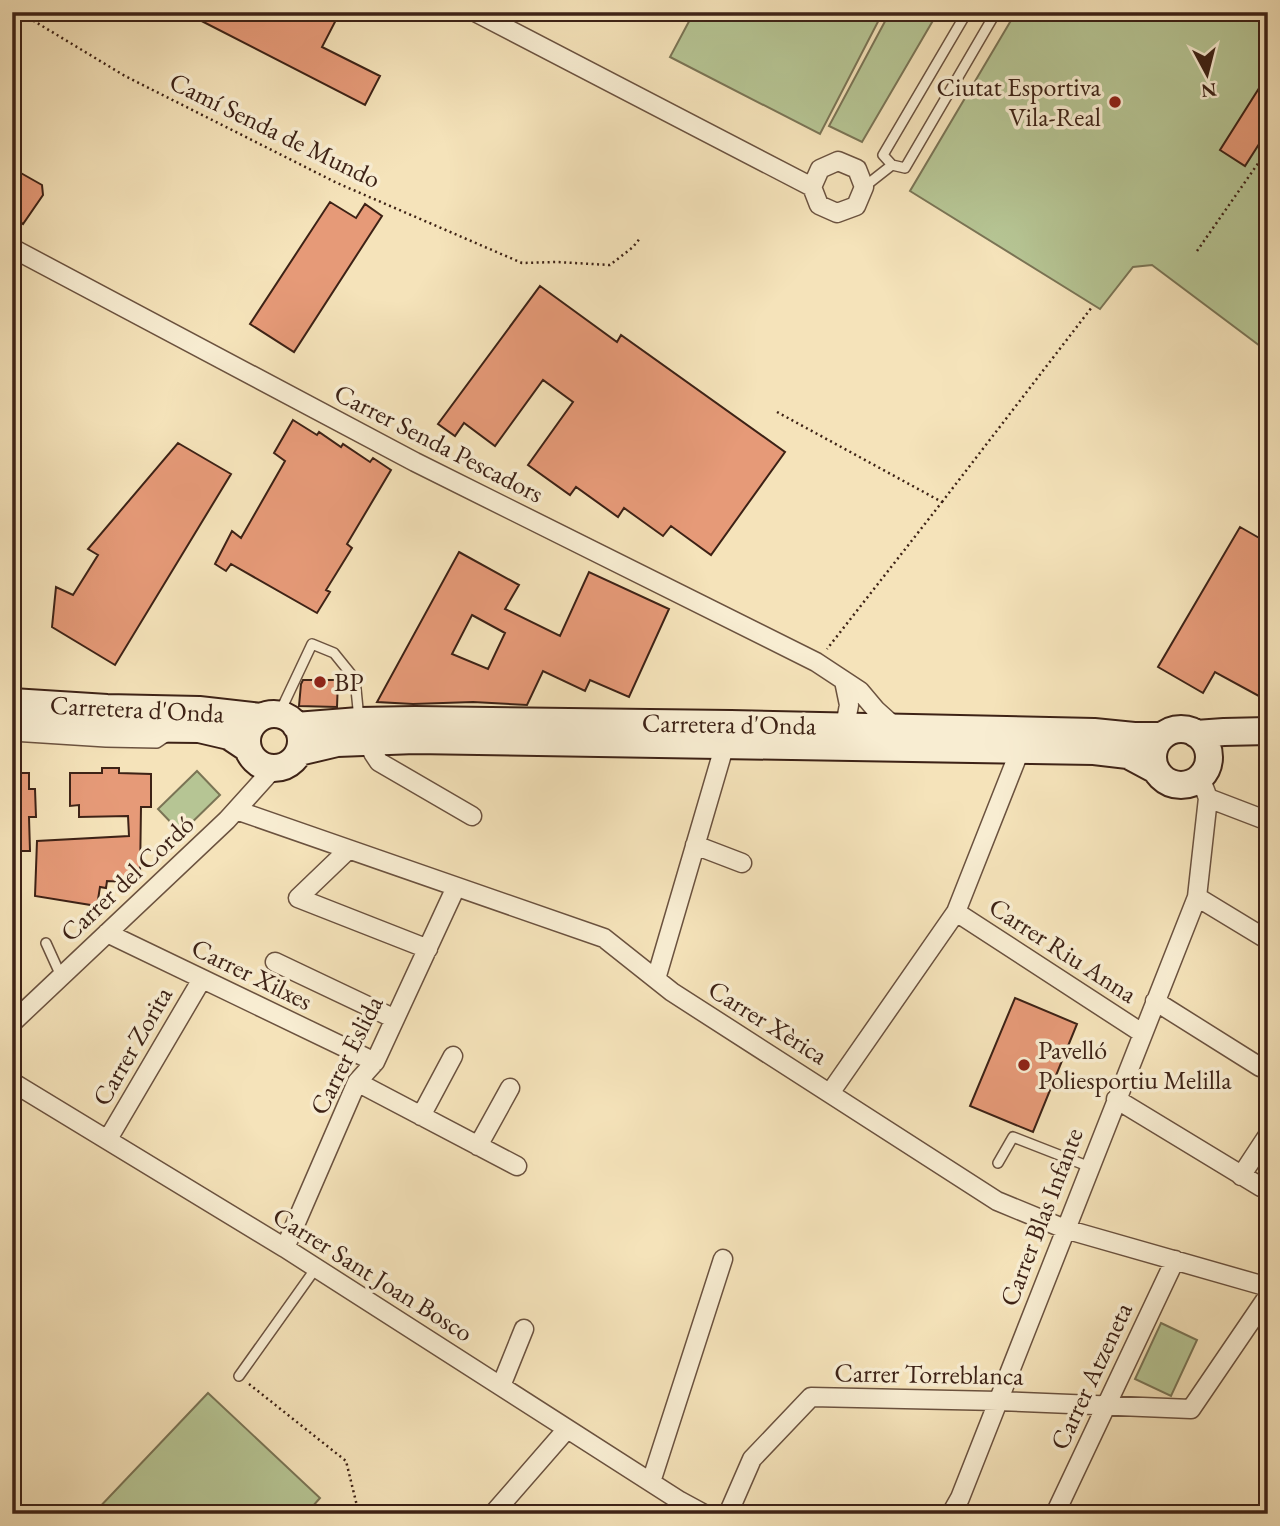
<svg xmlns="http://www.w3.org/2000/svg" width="1280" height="1526" viewBox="0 0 1280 1526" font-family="'EB Garamond',serif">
	<rect width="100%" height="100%" fill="#f5e3ba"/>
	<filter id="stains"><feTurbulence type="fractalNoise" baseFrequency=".00286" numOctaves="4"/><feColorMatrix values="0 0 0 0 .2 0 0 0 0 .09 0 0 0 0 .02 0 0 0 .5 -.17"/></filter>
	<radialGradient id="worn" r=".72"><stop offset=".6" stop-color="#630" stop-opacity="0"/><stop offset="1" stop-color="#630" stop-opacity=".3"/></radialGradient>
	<path fill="#b6c594" stroke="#7a7455" stroke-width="2" d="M694,12H883L820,134L670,57Z
		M890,12H938L862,142L829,126Z
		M1016,12H1268V352L1152,265L1133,267L1100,309L910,191Z
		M197,771L220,795L181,833L158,809Z
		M1161,1323L1197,1340L1171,1396L1135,1379Z
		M208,1393L320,1498L306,1514H93Z"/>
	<path fill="#e69a78" stroke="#3d2216" stroke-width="2" fill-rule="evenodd" d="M184,12H309L317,16L319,12H325L337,18L322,47L380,76L365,105Z
		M1268,74V130L1245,166L1220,150Z
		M12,168L42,185L43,195L23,224L12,216Z
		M330,202L356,218L365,204L382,216L294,352L250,324Z
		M540,286L617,342L621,335L785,452L711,555L671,526L663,536L624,508L618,517L576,487L570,495L528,465L573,402L543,380L495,446L464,423L455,436L438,424Z
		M293,420L317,435L319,432L341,447L343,444L370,462L373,458L391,470L347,544L352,548L326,590L330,592L317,613L231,564L226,571L215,564L232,531L241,538L285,461L274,453Z
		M178,443L231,474L115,665L52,627L56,587L73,595L98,555L88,549Z
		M1240,527L1268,543V701L1215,672L1203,693L1158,667Z
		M459,552L519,585L505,609L560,636L589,572L669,609L629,697L590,680L585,691L543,671L527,705L473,702L413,704L377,702ZM472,615L505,633L488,669L452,654Z
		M303,680H338L337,707L299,706L301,684Z
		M102,768H119V773L151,774V807H141L140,876L126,875V882L107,881L106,888L100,887L97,906L35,896L37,841L129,836L128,816L79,817V805L70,806V773H102Z
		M12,773H29V789H35L36,817H29L30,851H12Z
		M1015,998L1077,1024L1033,1132L970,1106Z"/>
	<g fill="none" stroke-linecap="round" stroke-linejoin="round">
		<defs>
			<path id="lane" d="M967,12L883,155L892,165L905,168L996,12
				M864,187L892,165
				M279,714L312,644L334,653L355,679L359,719
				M12,736L106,742L157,743L169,735
				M46,943L61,976
				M998,1163L1013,1137L1090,1167
				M239,1376L316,1268"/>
			<path id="street" d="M475,12L812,187
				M838,161L857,169L864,187L856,206L837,213L819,205L812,187L820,169Z
				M12,248L415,462L816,662L860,691L876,710L896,728
				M844,681L849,705L845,726
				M372,741L373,753L379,762L472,816
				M1208,798L1268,821
				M236,810L604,938L672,992L997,1201L1065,1229L1268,1287
				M695,845L742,863
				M348,850L298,898L428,949
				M1197,897L1268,940
				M956,912L1142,1033
				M107,933L375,1062
				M275,962L395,1019
				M656,979L725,744
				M1155,1001L1260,1067
				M12,1023L227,820L273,769
				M12,1082L285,1248L680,1501L704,1514
				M357,1082L517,1166
				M830,1093L956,912L1020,750
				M1116,1099L1261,1187
				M421,1116L453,1056
				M108,1139L202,979
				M478,1146L510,1088
				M1241,1176L1268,1135
				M285,1248L357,1082L375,1062L456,887
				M501,1386L524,1329
				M651,1482L723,1259
				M493,1514L567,1429
				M728,1514L752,1459L811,1397L998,1401L1191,1409L1268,1296
				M951,1514L960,1498L1197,897L1208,798L1200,777
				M1055,1514L1175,1260
				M1267,1514L1268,1512"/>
			<path id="secondary" d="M12,702L107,708L199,710L261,717
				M247 741a27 27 0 1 1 54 0a27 27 0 1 1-54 0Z
				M12,722L106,728L199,729L229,736L247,748
				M296,726L359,721L415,720L731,724L1094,732L1134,736H1162
				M1153 757a28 28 0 1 1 56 0a28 28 0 1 1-56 0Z
				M1196,734L1224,732L1268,731
				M299,752L337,743L415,740L1094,751L1128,755L1156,770"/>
		</defs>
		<use href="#lane" stroke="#6b523f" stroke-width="12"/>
		<use href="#street" stroke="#6b523f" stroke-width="21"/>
		<use href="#secondary" stroke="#3d2216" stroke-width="30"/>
		<path stroke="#3d2216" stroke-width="2.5" stroke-dasharray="2 3.5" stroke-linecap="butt" d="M19,12L125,76L337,183L522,263L557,262L610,265L633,247L641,237
			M1197,251L1268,149
			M777,412L942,502L827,649
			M942,502L1092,307
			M249,1384L346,1461L359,1514"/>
		<use href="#lane" stroke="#f8edd2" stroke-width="9"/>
		<use href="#street" stroke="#f8edd2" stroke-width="18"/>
		<use href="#secondary" stroke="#f8edd2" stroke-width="26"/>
	</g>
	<g fill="#8f2418" stroke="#f8edd2" stroke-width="2.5">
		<circle cx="1115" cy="102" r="7"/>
		<circle cx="320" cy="682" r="7"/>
		<circle cx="1024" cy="1065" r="7"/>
	</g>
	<g text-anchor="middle" stroke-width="7" stroke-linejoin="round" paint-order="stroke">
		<g font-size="26" fill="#3d2216" stroke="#f8edd2" text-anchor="start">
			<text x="1101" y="96" text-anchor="end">Ciutat Esportiva<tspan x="1101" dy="30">Vila-Real</tspan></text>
			<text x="334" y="691">BP</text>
			<text x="1038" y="1059">Pavelló<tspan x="1038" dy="30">Poliesportiu Melilla</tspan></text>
		</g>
		<g font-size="26" fill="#3d2216" stroke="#f8edd2">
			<text transform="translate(275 130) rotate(26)" y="9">Camí Senda de Mundo</text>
			<text transform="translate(439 443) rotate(27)" y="9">Carrer Senda Pescadors</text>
			<text transform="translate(137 709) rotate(3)" y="9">Carretera d'Onda</text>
			<text transform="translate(729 724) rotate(1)" y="9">Carretera d'Onda</text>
			<text transform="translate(127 878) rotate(-43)" y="9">Carrer del Cordó</text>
			<text transform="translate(1063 950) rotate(33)" y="9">Carrer Riu Anna</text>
			<text transform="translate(252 974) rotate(26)" y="9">Carrer Xilxes</text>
			<text transform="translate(768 1022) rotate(32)" y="9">Carrer Xèrica</text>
			<text transform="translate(132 1046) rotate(-60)" y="9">Carrer Zorita</text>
			<text transform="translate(346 1055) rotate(-63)" y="9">Carrer Eslida</text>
			<text transform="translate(1041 1217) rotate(-69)" y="9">Carrer Blas Infante</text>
			<text transform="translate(373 1274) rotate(32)" y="9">Carrer Sant Joan Bosco</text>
			<text transform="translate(929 1374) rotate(1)" y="9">Carrer Torreblanca</text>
			<text transform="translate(1091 1376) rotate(-65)" y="9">Carrer Atzeneta</text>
		</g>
	</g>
	<rect width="1280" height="1526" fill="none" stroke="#f5e3ba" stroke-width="42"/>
	<rect x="14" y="14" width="1252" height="1498" fill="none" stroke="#3d2216" stroke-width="3.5"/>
	<rect x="21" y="21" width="1238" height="1484" fill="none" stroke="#3d2216" stroke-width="2"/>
	<g transform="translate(1207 74) rotate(173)" stroke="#f8edd2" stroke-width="5" paint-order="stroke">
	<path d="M0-5L12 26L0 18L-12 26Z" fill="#3d2216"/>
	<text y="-10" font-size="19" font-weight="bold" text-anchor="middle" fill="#3d2216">N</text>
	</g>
	<rect width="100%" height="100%" filter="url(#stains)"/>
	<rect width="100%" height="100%" fill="url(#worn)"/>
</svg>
